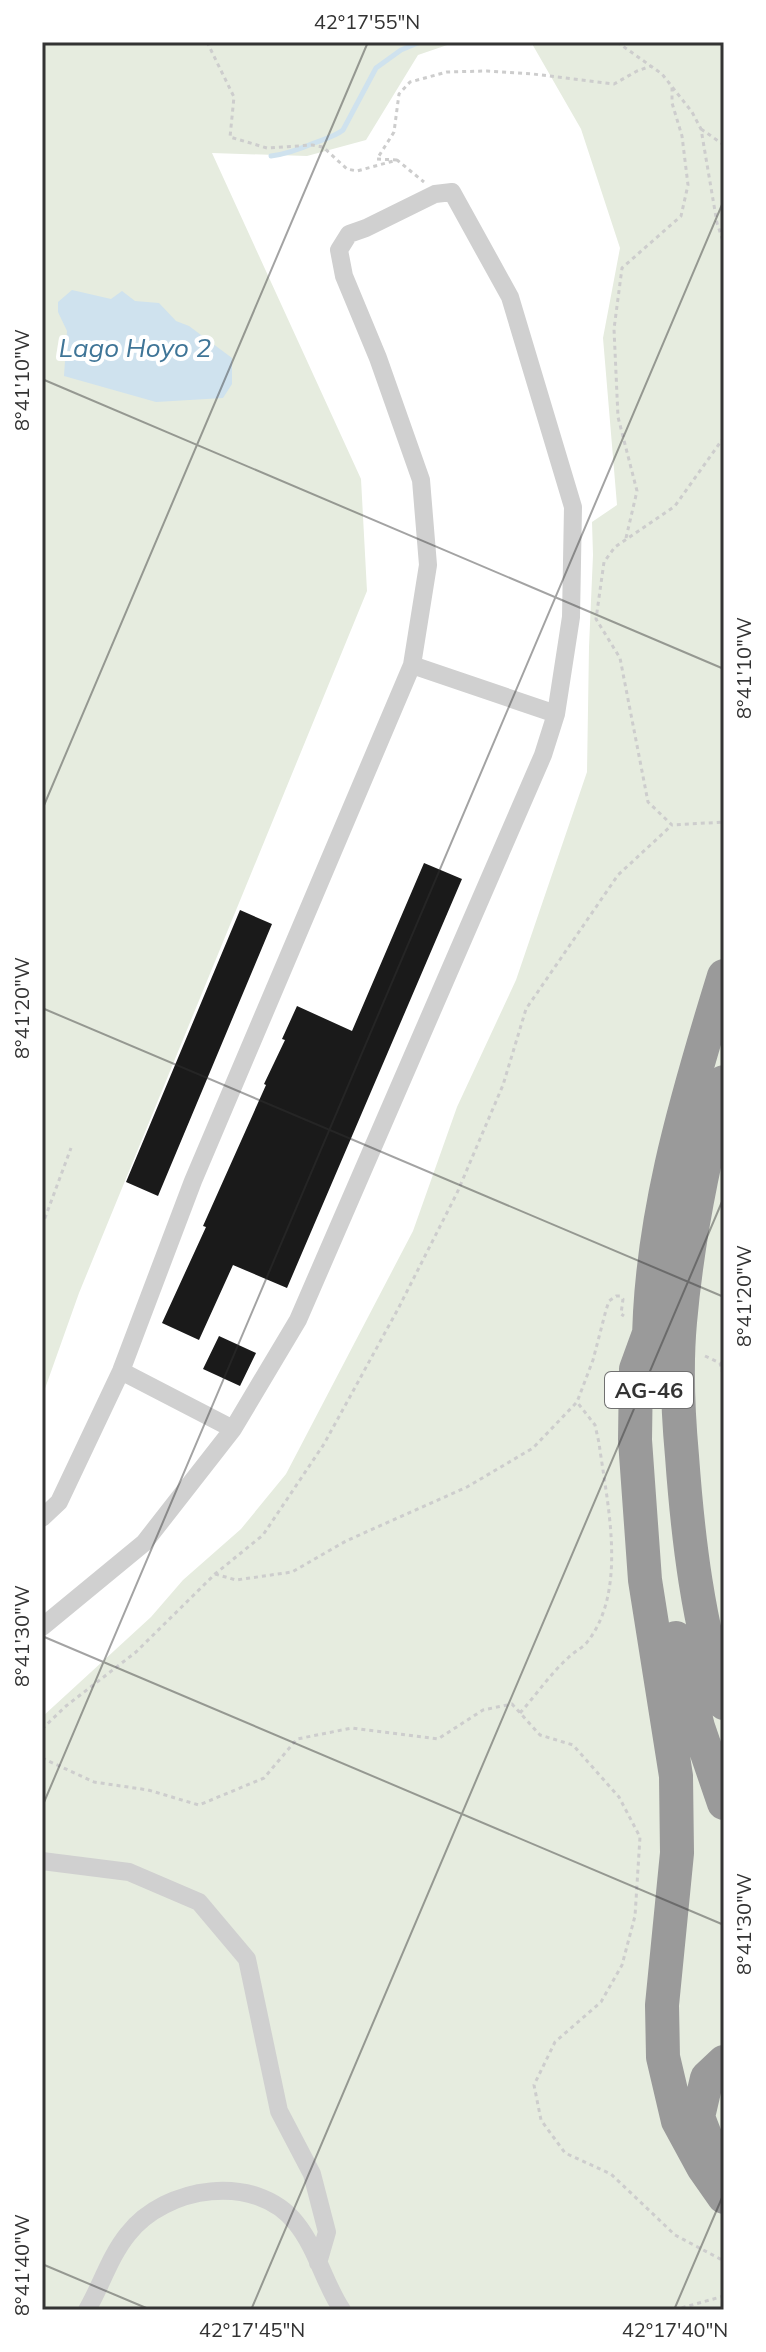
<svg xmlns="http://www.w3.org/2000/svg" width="766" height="2352" viewBox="0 0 766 2352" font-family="Mulish,sans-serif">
	<rect width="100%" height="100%" fill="#fff"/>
	<path fill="#e6ecdf" d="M42,42H456L418,55L366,140L307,156L212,153L361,479L367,591L79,1293L42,1397Z
		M531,42H724V2310H42V1717L151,1617L183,1580L241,1529L286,1474L413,1231L457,1107L516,980L587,772L589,647L593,555L592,522L617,505L603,338L620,248L581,129Z"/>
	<path fill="#cfe2ee" d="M72,290L111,299L122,291L135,301L159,303L176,321L189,326L232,358V384L223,398L156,402L64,376L67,331L58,312V302Z"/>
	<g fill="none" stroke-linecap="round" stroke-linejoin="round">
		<path stroke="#cfe2ee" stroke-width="5" d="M271,156C287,154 298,150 314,143C324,139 334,137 343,130L376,68L401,50L420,42"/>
	</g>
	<path fill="#1a1a1a" d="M424,863L462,879L287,1288L233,1265L199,1340L162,1323L206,1227L203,1226L266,1085L264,1084L285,1040L282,1039L297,1006L352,1031Z
		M240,910L272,924L158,1196L126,1182Z
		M219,1336L256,1353L240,1386L203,1369Z"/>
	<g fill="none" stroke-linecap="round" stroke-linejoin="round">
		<path stroke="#cdcdcd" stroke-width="3" stroke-dasharray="4 4" stroke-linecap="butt" d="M207,42L234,97L230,137L267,148L312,145L323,147L347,169L357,171L397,160L424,182
			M617,42L662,74L692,112L701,129L717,223L724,244
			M701,129L724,145
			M397,160L377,159L394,132L399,94L410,82L447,72L487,71L533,74L614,84L637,71L651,66
			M724,437L675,506L615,547L604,562L596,619L620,658L648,802L672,825L724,822
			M626,538L637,491L618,417L614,329L622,268L681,216L688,185L682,136L672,103V84
			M42,1226L71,1148
			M705,1356L720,1363L724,1378
			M215,1574L236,1580L292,1572L346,1541L467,1487L533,1448L577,1402L593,1360L606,1310L609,1301L616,1296H620L623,1299L621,1314L624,1316
			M520,1713C536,1695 551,1673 569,1657C575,1651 583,1648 588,1641C628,1589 607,1503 599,1443L595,1425L577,1402
			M42,1729L66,1706L136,1652L215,1574L263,1535L324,1444L398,1309L457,1193L503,1085L526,1009L618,875L672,825
			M42,1758L94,1782L148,1790L199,1805L264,1778L297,1739L352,1728L438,1739L483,1710L512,1704L540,1735L573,1745L619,1797L640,1837L635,1916L622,1965L601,2002L555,2042L534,2085L541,2120L565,2153L611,2174L675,2235L724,2261
			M674,2310L724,2296"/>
		<path stroke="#d0d0d0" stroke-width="18" d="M412,665L556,714
			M42,1518L59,1502L121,1371L193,1181L412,665L428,565L421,480L378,358L344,276L339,250L349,234L366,228L435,194L452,192L510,297L573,507L571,617L556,714L543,755L298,1320L233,1429L121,1371
			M42,1627L144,1543L233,1429
			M42,1861L129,1872L199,1902L247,1959L279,2111L312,2174L327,2232L318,2263
			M87,2310C101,2286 110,2256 128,2234C165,2186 256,2172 296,2223C317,2249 324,2283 342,2310"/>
		<path stroke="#9a9a9a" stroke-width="34" d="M724,1082C704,1158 687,1243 680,1322C676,1366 678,1412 682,1456C688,1539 698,1624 724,1703
			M648,1336L636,1369L635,1440L645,1580L676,1776L677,1853L662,2005L663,2057L678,2121L703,2167L724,2197
			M649,1359C647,1229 686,1099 724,976
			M676,1638L698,1727L724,1803
			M711,2151L698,2117L707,2078L724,2062"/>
	</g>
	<path fill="none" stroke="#333" stroke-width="2" stroke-opacity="0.45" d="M42,379L724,669M42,810L368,42M42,1008L724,1297M42,1636L724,1925M42,1807L724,200M42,2264L151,2310M251,2310L724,1197M674,2310L724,2193"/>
	<g text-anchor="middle" stroke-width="8" stroke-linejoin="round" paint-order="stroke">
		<rect fill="#fff" stroke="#707070" stroke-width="2" x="605" y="1372" width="88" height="36" rx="6"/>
		<g font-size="22" font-weight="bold" fill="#333">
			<text x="649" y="1398">AG-46</text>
		</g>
		<g font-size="26" font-style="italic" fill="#3f7597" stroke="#fff">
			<text x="135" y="357">Lago Hoyo 2</text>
		</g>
	</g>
	<rect width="766" height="2352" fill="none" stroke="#ffffff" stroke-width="88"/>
	<rect x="44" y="44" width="678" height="2264" fill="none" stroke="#333" stroke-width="3"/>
	<g font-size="20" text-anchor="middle" fill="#333">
		<text x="367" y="29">42°17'55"N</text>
		<text transform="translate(22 380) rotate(-90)" y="7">8°41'10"W</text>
		<text transform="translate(744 668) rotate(-90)" y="7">8°41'10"W</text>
		<text transform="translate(22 1008) rotate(-90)" y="7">8°41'20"W</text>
		<text transform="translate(744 1296) rotate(-90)" y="7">8°41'20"W</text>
		<text transform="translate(22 1636) rotate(-90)" y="7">8°41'30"W</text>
		<text transform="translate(744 1924) rotate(-90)" y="7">8°41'30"W</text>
		<text transform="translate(22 2265) rotate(-90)" y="7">8°41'40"W</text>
		<text x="252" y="2337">42°17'45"N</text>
		<text x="675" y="2337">42°17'40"N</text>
	</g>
</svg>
